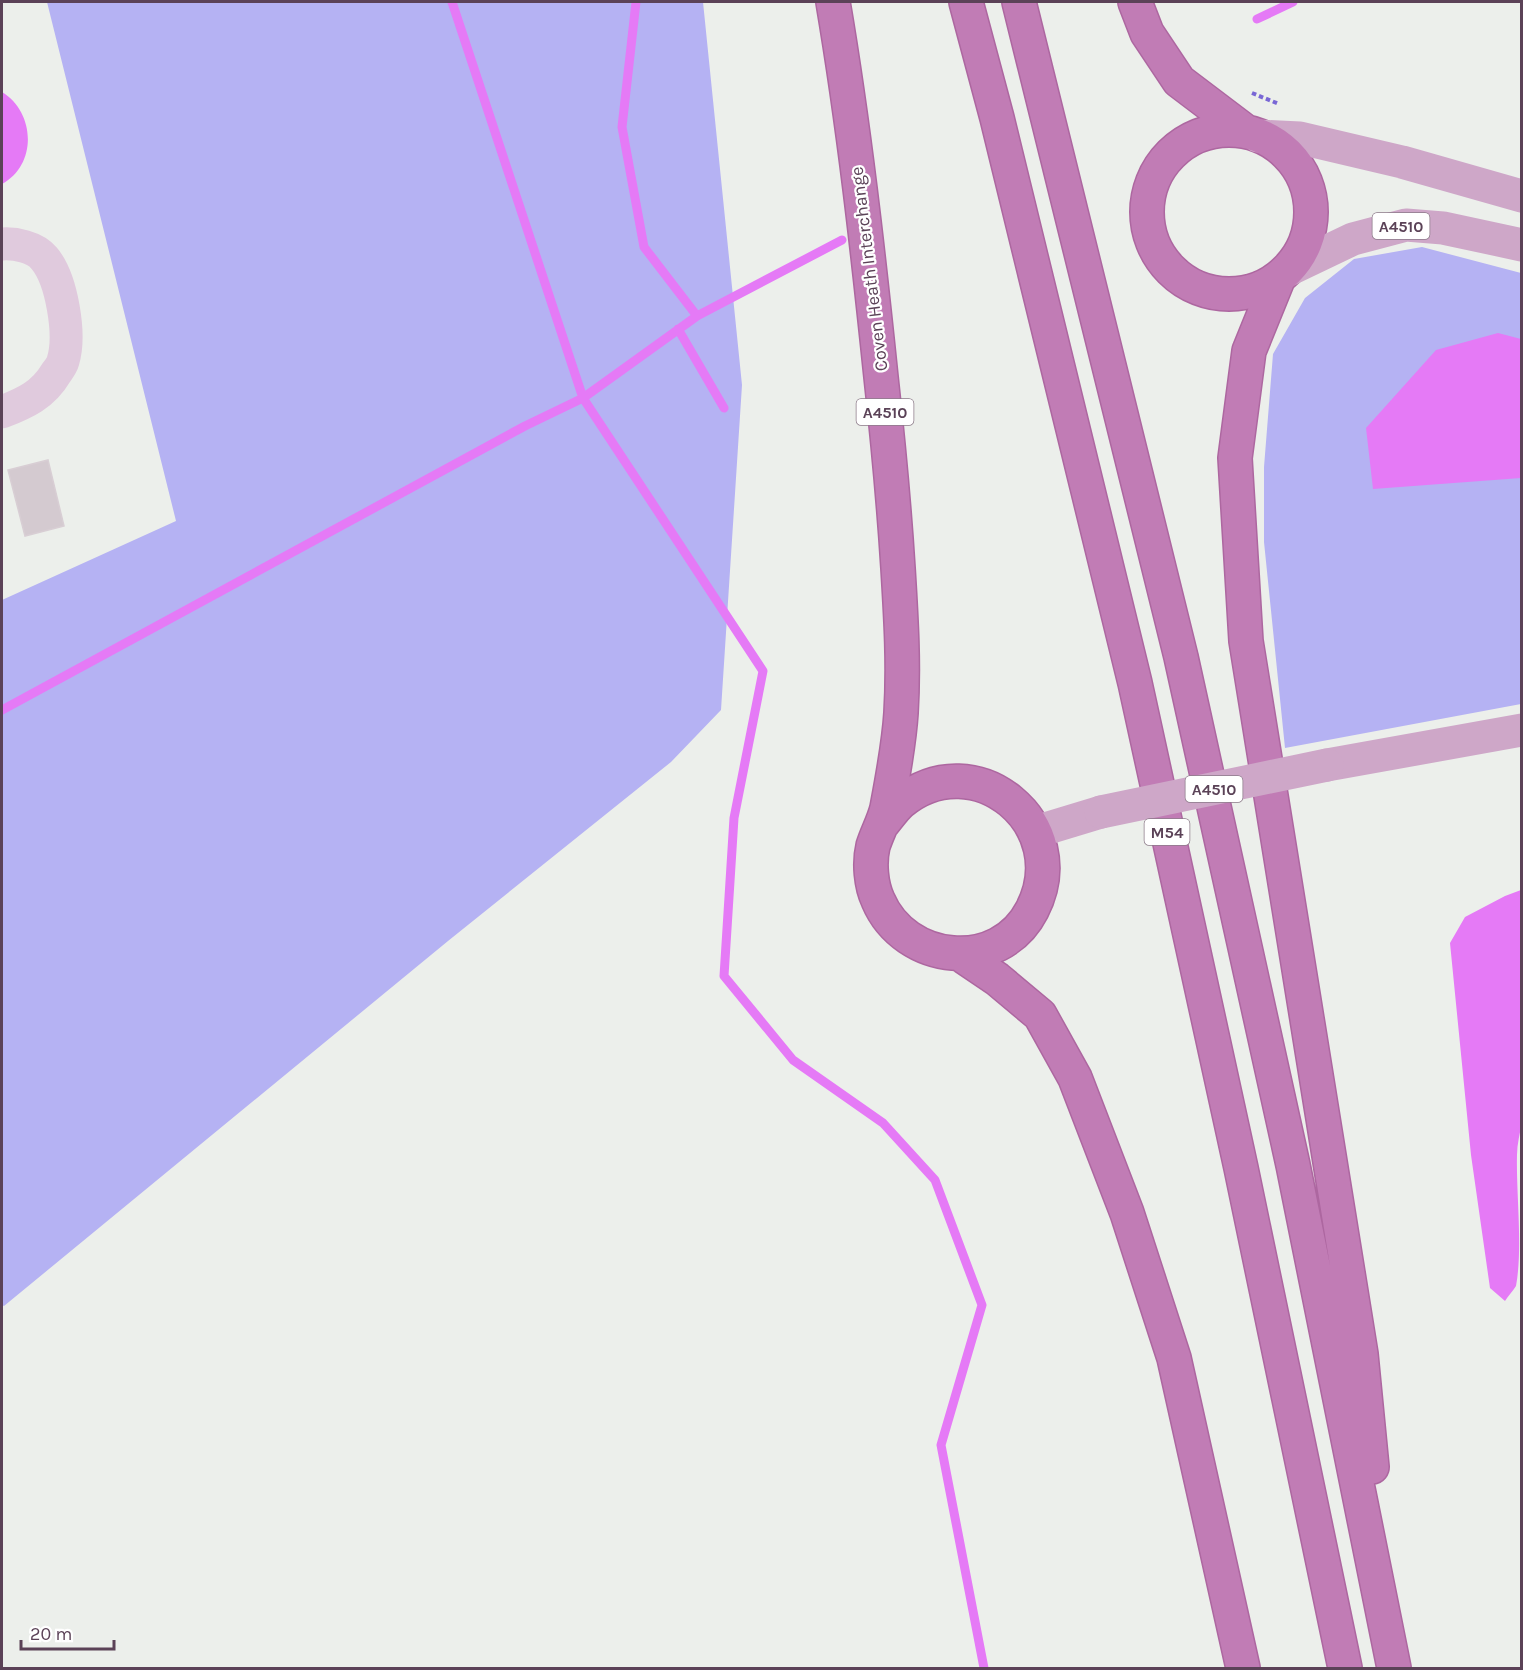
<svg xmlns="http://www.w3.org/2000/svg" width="1523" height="1670" viewBox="0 0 1523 1670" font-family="Karla,sans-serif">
	<rect width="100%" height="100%" fill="#ecefeb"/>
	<path fill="#b5b2f3" d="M47,2H703L742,385L721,710L671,762L448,941L4,1306L2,1305V600L176,521Z
		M1422,247L1521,273V704L1285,748L1264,542V467L1273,354L1305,298L1354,259Z"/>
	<path fill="#e57af6" d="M2,92C35,112 38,164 2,184Z
		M1498,333L1521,339V478L1373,489L1366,428L1436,350Z
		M1521,890L1522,1122C1520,1133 1517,1144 1517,1155C1516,1194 1523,1248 1516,1286C1513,1291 1508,1296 1505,1301L1490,1288L1471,1155L1450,943L1465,917L1505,896Z"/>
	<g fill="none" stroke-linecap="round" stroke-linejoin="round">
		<path stroke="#e57af6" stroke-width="9" d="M452,2L583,398L763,671L734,818L724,976L793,1060L883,1123L935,1180L982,1305L941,1445L984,1668
			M636,2L622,127L644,247L697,316
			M1257,19L1293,2
			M678,329L724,408
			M2,710L525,426L583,398L697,316L842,240"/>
	</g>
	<path fill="#d4cad0" stroke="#d8ced4" stroke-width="1.5" d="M48,460L64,526L25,536L8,470Z"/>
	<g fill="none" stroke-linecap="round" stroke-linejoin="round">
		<defs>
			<path id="highway" d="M833,2C854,126 868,251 881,377C888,441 894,504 898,568C901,617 904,664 901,713C899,745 893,776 887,808C884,821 877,833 873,846C869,863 871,885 878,900C905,964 999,974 1032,910C1076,825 975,741 901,802C894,808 889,816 883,823
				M966,2L997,118L1135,683L1241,1168L1345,1668
				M1019,2L1181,657L1293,1165L1394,1668
				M1135,2L1147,33L1179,81L1245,131
				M1147 212a82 82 0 1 1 164 0a82 82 0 1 1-164 0Z
				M1279,277L1249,351L1235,458L1246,641L1361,1354L1372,1467
				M960,954L997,979L1040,1015L1075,1078L1127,1213L1174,1358L1243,1668"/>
		</defs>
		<use href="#highway" stroke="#ad67a0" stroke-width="36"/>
		<path stroke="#7967d5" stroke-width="4" stroke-dasharray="4.5 3" stroke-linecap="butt" d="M1252,93L1279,104"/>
		<path stroke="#e0cadd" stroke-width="33" d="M2,244C15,243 35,247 44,258C62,279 71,335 63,361C62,365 59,369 56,373C43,395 25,403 2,412"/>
		<path stroke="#cea7c8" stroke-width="33" d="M1258,136L1300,138L1402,162L1522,196
			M1288,270L1353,239L1406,225L1443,228L1522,245
			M1327,765L1522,730
			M1035,832L1101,812"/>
		<use href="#highway" stroke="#c17cb5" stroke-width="33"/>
		<path stroke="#cea7c8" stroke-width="33" d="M1101,812L1327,765"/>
	</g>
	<g text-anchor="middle" stroke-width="4.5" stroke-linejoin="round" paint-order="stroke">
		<g fill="#fff" stroke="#8c7b89" stroke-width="1.5">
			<rect x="1372.5" y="213" width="57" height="26" rx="4.5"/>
			<rect x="856.5" y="399" width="57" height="26" rx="4.5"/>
			<rect x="1185.5" y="776" width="57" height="26" rx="4.5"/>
			<rect x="1144.5" y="819" width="45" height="26" rx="4.5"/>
		</g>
		<g font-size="16" font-weight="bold" fill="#5b4257">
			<text x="1401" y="232">A4510</text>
			<text x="885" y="418">A4510</text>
			<text x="1214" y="795">A4510</text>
			<text x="1167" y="838">M54</text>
		</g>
		<g font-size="18" fill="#5b4257" stroke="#fff">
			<text transform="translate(869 269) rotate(-97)" y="6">Coven Heath Interchange</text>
		</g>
	</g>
	<rect width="1523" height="1670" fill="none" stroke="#5b4257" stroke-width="6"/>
	<path d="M21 1640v9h93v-9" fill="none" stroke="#5b4257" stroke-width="3"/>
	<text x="30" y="1640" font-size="18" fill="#5b4257" stroke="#ffffff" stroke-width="4.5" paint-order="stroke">20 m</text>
</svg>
